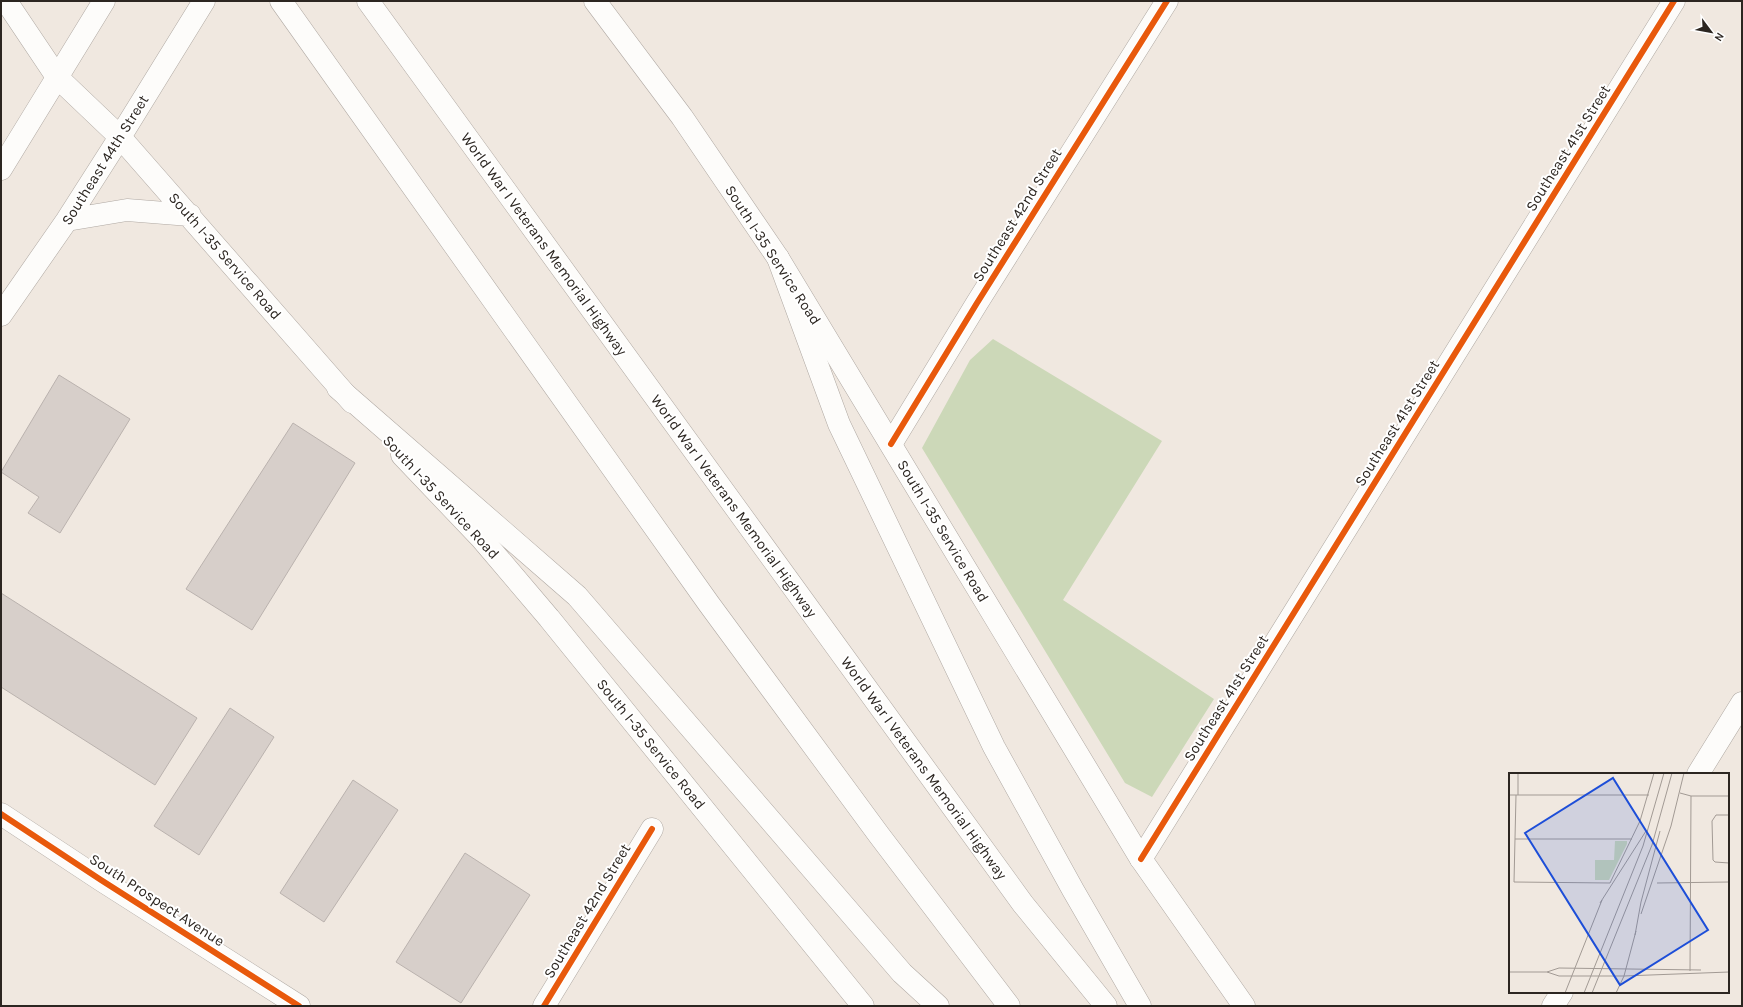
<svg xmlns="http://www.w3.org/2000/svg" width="1743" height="1007" viewBox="0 0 1743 1007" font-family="Karla,sans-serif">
	<rect width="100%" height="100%" fill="#f0e8e0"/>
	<path fill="#ccd8b8" d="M993,339L1162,441L1063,600L1214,699L1152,797L1125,783L922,448L970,360Z"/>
	<path fill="#d7cfca" stroke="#bab2ae" d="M59,375L130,419L60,533L28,513L39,497L1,472Z
		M293,423L355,463L252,630L186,589Z
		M1,593L197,718L155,785L1,687Z
		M230,708L274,737L199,855L154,826Z
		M353,780L398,810L324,922L280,893Z
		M465,853L530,895L461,1003L396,962Z"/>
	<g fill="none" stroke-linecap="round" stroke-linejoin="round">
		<defs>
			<path id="minor" d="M891,444L977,303L1167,1
				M1698,774L1742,703
				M1,814L101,880L299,1006
				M1141,859L1674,1
				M544,1006L652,829
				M1553,1006L1562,992"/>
			<path id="secondary" d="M6,1L57,77L120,137L352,402
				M595,1L682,117L778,258L1141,859L1244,1006
				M1,169L104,1
				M67,220L127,210L190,215
				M1,315L67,220L120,137L204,1
				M402,455L481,538L549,618L863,1006"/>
			<path id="motorway" d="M281,1L709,604L879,835L1009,1006
				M368,1L1023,904L1106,1006
				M778,258L839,424L994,747L1073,890L1140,1006
				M338,388L577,596L902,973L938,1006"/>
		</defs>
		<use href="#minor" stroke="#afa8a2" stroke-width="23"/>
		<use href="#secondary" stroke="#afa8a2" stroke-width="23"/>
		<use href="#motorway" stroke="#afa8a2" stroke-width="23"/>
		<use href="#minor" stroke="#fdfcfa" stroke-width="22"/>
		<use href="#secondary" stroke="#fdfcfa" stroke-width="22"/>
		<use href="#motorway" stroke="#fdfcfa" stroke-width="22"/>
		<defs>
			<path id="cycleway" d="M891,444L977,303L1167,1
				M1,814L101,880L299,1006
				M1141,859L1674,1
				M544,1006L652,829"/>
		</defs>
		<use href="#cycleway" stroke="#fff" stroke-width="8"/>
		<use href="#cycleway" stroke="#e8590c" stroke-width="6"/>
	</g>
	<g text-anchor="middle" stroke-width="4" stroke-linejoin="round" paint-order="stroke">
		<g font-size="15" fill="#2c2621" stroke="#fff">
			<text transform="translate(1568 148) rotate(-58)" y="5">Southeast 41st Street</text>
			<text transform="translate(105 160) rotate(-58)" y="5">Southeast 44th Street</text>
			<text transform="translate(1017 215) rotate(-58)" y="5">Southeast 42nd Street</text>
			<text transform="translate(544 244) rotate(54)" y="5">World War I Veterans Memorial Highway</text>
			<text transform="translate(773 255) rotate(57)" y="5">South I-35 Service Road</text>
			<text transform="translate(225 256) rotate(49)" y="5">South I-35 Service Road</text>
			<text transform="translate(1397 423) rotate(-58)" y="5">Southeast 41st Street</text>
			<text transform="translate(441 497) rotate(47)" y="5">South I-35 Service Road</text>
			<text transform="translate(734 506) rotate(54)" y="5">World War I Veterans Memorial Highway</text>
			<text transform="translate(943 531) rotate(59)" y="5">South I-35 Service Road</text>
			<text transform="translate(1226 698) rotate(-58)" y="5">Southeast 41st Street</text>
			<text transform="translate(651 744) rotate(51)" y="5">South I-35 Service Road</text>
			<text transform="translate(924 768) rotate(54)" y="5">World War I Veterans Memorial Highway</text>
			<text transform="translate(157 900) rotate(33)" y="5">South Prospect Avenue</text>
			<text transform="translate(587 911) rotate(-59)" y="5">Southeast 42nd Street</text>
		</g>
	</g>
	<g transform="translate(1509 773)">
		<rect width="220" height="220" fill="#f0e8e0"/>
		<path d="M106,68H118V71L100,107H86V87H105Z" fill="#ccd8b8"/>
		<path fill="none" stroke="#a29a94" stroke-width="1" d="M171,20L182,23H220M0,22H140M7,22L5,109L101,110M9,22V0M220,42H207L203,48L204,87L206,89L220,90M6,66H123M101,110L131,48L145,0M148,110L220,109M91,130L137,58M132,141L162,53L175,0M126,162L132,129L151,58M181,198L182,23M0,199H38L50,203H115L220,199M38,199L50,195L192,197M56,220L93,127M75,220L134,73L155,0M83,220L143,72L163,0M107,220L115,203L127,158"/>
		<path fill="#1d4ed8" fill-opacity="0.15" stroke="#1d4ed8" stroke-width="2" d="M104,5L199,157L111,212L16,60Z"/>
		<rect width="220" height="220" fill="none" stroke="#2c2621" stroke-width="2"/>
	</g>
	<rect width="1743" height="1007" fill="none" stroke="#2c2621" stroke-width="4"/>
	<g transform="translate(1711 32) rotate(122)" stroke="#ffffff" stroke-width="3" paint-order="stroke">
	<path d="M0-3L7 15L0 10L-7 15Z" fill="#2c2621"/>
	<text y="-6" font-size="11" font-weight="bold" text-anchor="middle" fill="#2c2621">N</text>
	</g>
</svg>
